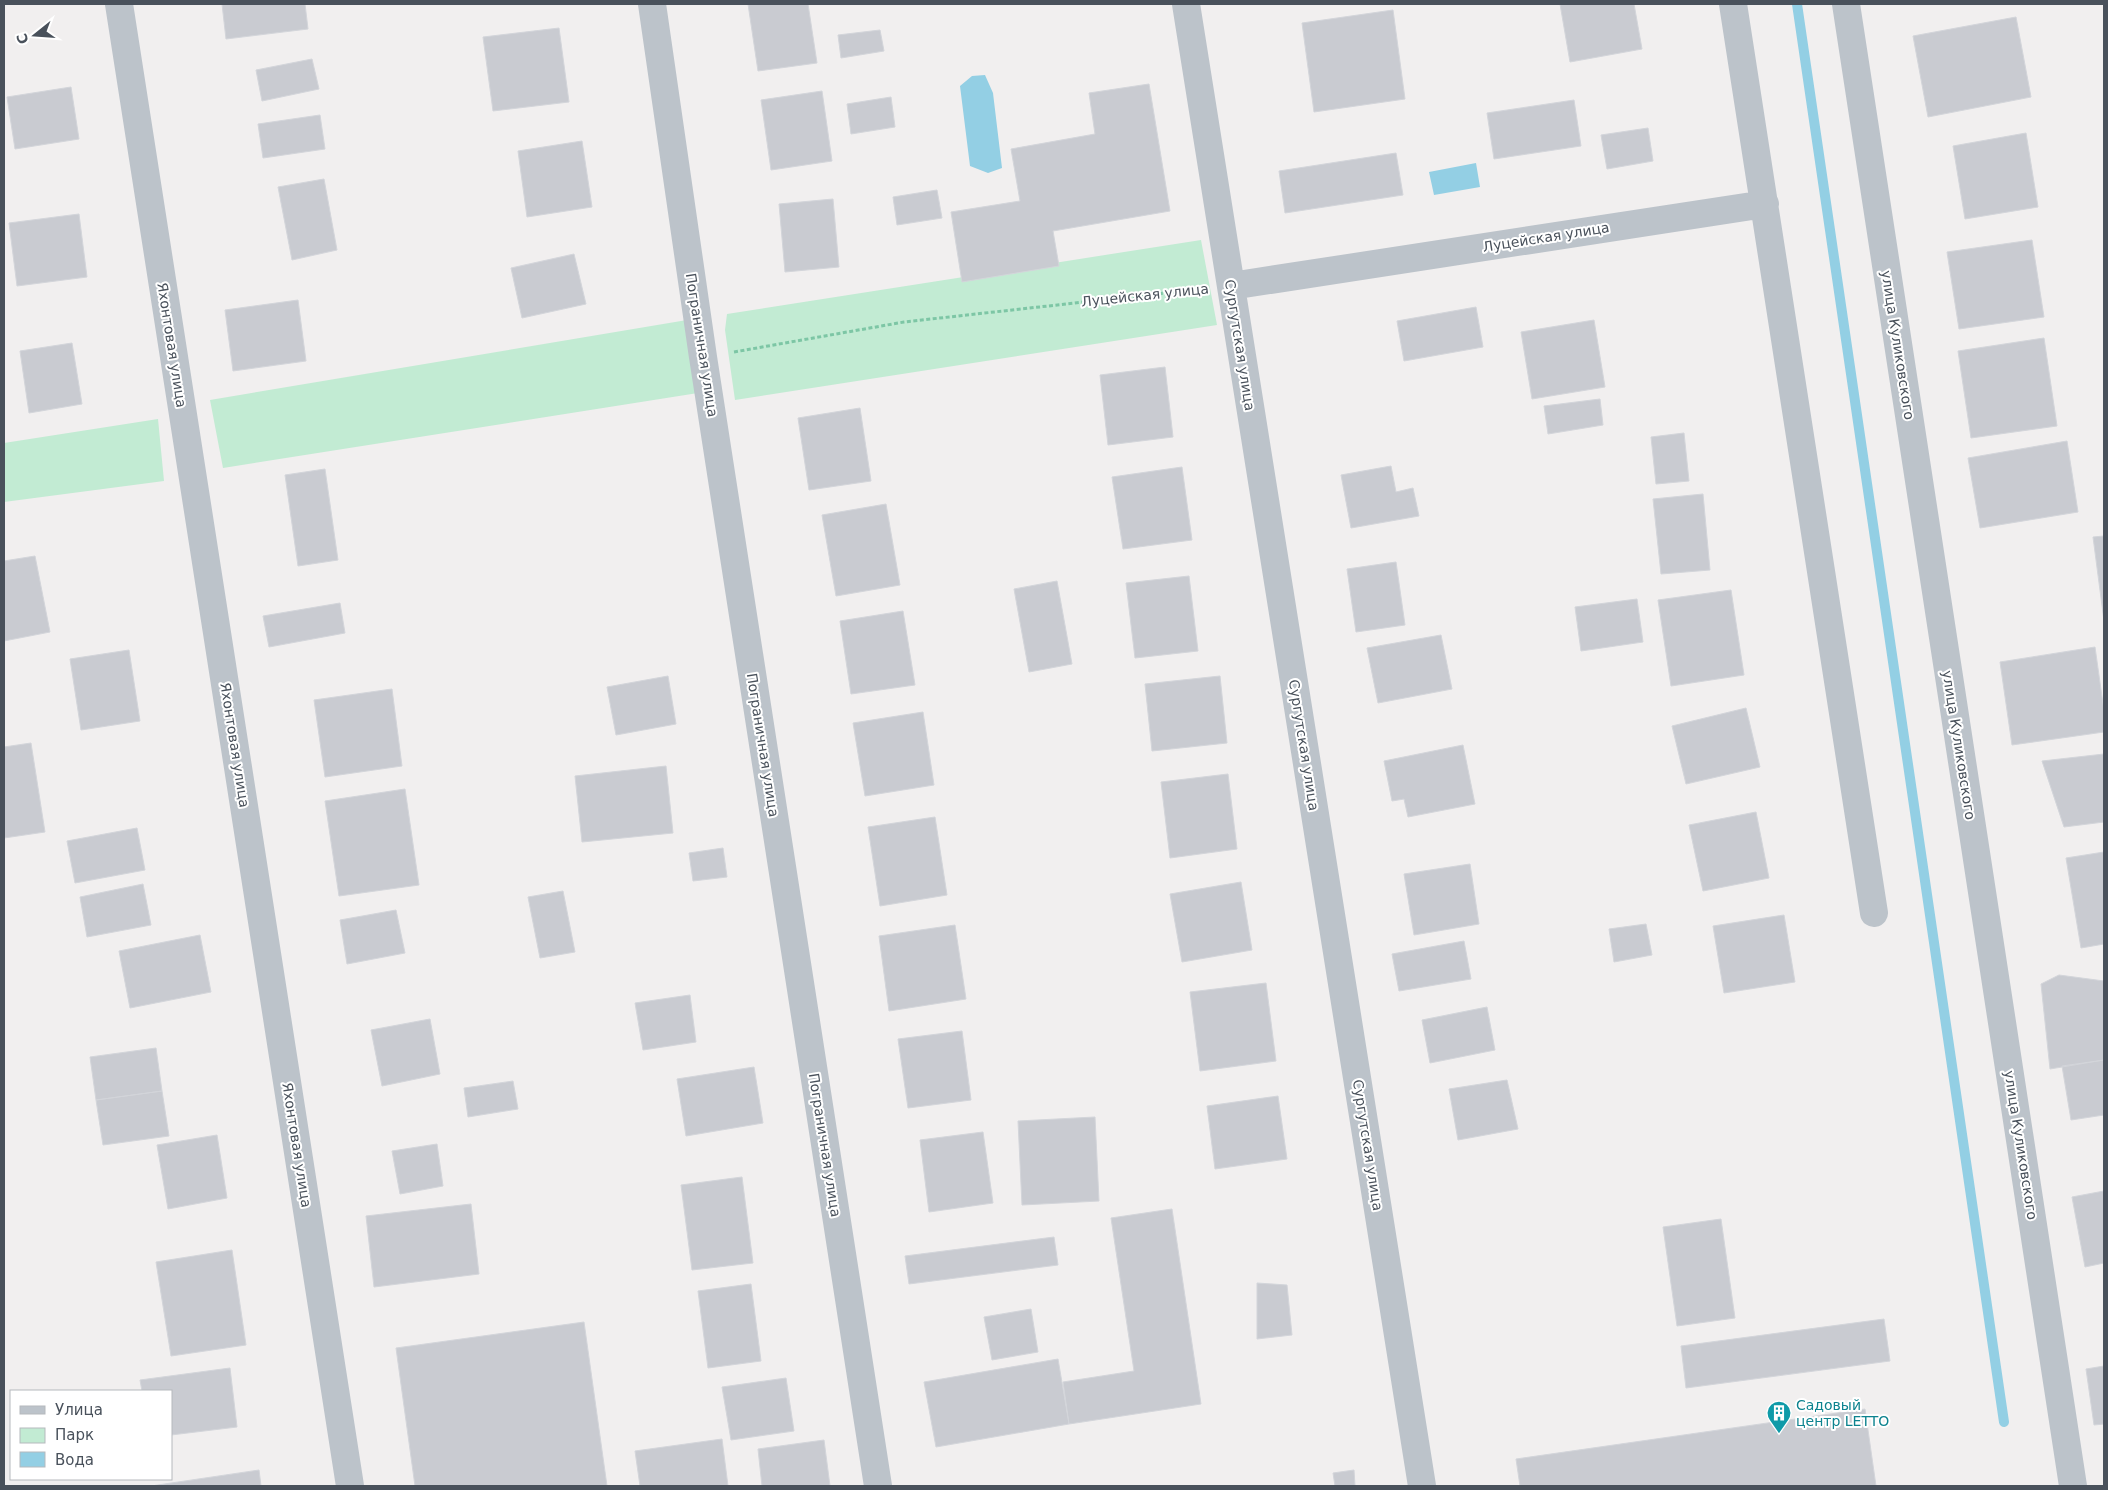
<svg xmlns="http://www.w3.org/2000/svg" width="2108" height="1490" viewBox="0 0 2108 1490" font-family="'DejaVu Sans',sans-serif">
	<rect width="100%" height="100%" fill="#f1efef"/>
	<path fill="#c2ebd3" d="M1201,240L1217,325L735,400L725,330L727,314Z
		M687,320L698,393L223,468L210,400Z
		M158,419L164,481L4,502V443Z"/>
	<path fill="#93cfe4" d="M985,75L993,93L1002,168L988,173L970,166L960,86L972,76Z
		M1476,163L1480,187L1434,195L1429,172Z"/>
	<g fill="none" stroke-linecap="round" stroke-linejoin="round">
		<path stroke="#93cfe4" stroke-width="10" d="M1797,4L2004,1422"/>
	</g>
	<path fill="#c9cbd1" stroke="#d3d5da" d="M222,4H305L308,29L226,39Z
		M748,4H808L817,63L758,71Z
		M1560,4H1634L1642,49L1570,62Z
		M1393,10L1405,99L1314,112L1302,23Z
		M2016,17L2031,97L1928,117L1913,36Z
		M559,28L569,102L493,111L483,37Z
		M880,30L884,51L841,58L838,35Z
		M312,59L319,89L262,101L256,70Z
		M1149,84L1170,211L1053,231L1059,266L962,282L951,212L1020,201L1011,149L1095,134L1089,93Z
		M71,87L79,139L15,149L7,97Z
		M822,91L832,161L771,170L761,100Z
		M891,97L895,127L851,134L847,104Z
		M1574,100L1581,146L1494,159L1487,113Z
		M320,115L325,149L263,158L258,124Z
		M1648,128L1653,161L1607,169L1601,135Z
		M2026,133L2038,207L1965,219L1953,146Z
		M582,141L592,207L527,217L518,151Z
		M1396,153L1403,195L1285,213L1279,171Z
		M324,179L337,250L292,260L278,187Z
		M937,190L942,218L897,225L893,197Z
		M833,199L839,267L785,272L779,204Z
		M79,214L87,277L17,286L9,223Z
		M2032,240L2044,317L1959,329L1947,252Z
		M574,254L586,304L522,318L511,268Z
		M298,300L306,361L233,371L225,310Z
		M1476,307L1483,347L1404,361L1397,321Z
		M1594,320L1605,387L1532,399L1521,332Z
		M2044,338L2057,426L1971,438L1958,351Z
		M72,343L82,404L29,413L20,351Z
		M1165,367L1173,437L1108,445L1100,375Z
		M1600,399L1603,425L1548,434L1544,406Z
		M860,408L871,481L809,490L798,418Z
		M1684,433L1689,481L1656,484L1651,437Z
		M2067,441L2078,512L1980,528L1968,458Z
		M1391,466L1396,492L1413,488L1419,516L1351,528L1341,475Z
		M1182,467L1192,540L1123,549L1112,477Z
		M325,469L338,560L298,566L285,475Z
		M1703,494L1710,570L1661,574L1653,499Z
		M886,504L900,585L836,596L822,515Z
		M2104,536V621L2093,537Z
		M35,556L50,632L4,641V561Z
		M1396,562L1405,625L1356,632L1347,569Z
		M1189,576L1198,651L1135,658L1126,583Z
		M1057,581L1072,664L1029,672L1014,589Z
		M1731,590L1744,675L1671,686L1658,600Z
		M1637,599L1643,642L1581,651L1575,607Z
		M340,603L345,633L269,647L263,616Z
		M903,611L915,685L851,694L840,621Z
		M1441,635L1452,689L1378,703L1367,648Z
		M2095,647L2104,711V732L2012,745L2000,662Z
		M129,650L140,721L81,730L70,659Z
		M668,676L676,724L616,735L607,687Z
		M1220,676L1227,743L1152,751L1145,684Z
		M392,689L402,766L325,777L314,700Z
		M1746,708L1760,767L1686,784L1672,726Z
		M923,712L934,785L865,796L853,723Z
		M31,743L45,832L4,838V747Z
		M1463,745L1475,804L1408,817L1404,799L1392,801L1384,761Z
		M2104,754V822L2064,827L2042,761Z
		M666,766L673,833L582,842L575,776Z
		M1228,774L1237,849L1170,858L1161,782Z
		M405,789L419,885L339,896L325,801Z
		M1756,812L1769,878L1703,891L1689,825Z
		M935,817L947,895L880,906L868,827Z
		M137,828L145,870L75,883L67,841Z
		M723,848L727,877L693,881L689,853Z
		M2104,852V944L2081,948L2066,858Z
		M1470,864L1479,924L1414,935L1404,874Z
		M1241,882L1252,950L1182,962L1170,894Z
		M143,884L151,925L87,937L80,897Z
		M563,891L575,952L540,958L528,897Z
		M396,910L405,953L347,964L340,920Z
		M1784,915L1795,982L1724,993L1713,926Z
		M1646,924L1652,955L1614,962L1609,929Z
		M955,925L966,999L889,1011L879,936Z
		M200,935L211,992L130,1008L119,951Z
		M1464,941L1471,979L1399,991L1392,954Z
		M2059,975L2104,981V1060L2050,1069L2041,984Z
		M1266,983L1276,1061L1200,1071L1190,992Z
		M690,995L696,1042L643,1050L635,1003Z
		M1487,1007L1495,1050L1430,1063L1422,1020Z
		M430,1019L440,1074L382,1086L371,1030Z
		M962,1031L971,1100L908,1108L898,1039Z
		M156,1048L162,1091L96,1100L90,1057Z
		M2104,1060V1115L2071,1120L2062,1066Z
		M754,1067L763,1123L686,1136L677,1079Z
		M1507,1080L1518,1129L1458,1140L1449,1089Z
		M513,1081L518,1109L468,1117L464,1088Z
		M162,1091L169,1136L103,1145L96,1100Z
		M1278,1096L1287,1159L1215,1169L1207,1106Z
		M1095,1117L1099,1201L1022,1205L1018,1121Z
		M983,1132L993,1203L929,1212L920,1140Z
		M217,1135L227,1198L168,1209L157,1145Z
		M437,1144L443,1186L400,1194L392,1151Z
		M742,1177L753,1263L692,1270L681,1185Z
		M2104,1191V1263L2085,1267L2072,1197Z
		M471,1204L479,1274L374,1287L366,1216Z
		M1172,1209L1201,1404L1069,1424L1063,1382L1134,1371L1111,1218Z
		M1721,1219L1735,1318L1677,1326L1663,1227Z
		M1054,1237L1058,1265L909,1284L905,1256Z
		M232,1250L246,1345L171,1356L156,1262Z
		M1257,1283L1287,1285L1292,1335L1257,1339Z
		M751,1284L761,1361L708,1368L698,1291Z
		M1031,1309L1038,1352L992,1360L984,1317Z
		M1884,1319L1890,1361L1686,1388L1681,1346Z
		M584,1322L607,1486H415L396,1348Z
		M1058,1359L1069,1424L936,1447L924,1382Z
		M2104,1366V1424L2094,1425L2086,1369Z
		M230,1368L237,1427L171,1435V1391H142L140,1380Z
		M786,1378L794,1431L731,1440L722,1387Z
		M1865,1409L1876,1486H1520L1516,1459Z
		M722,1439L728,1486H640L635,1451Z
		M824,1440L830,1486H762L758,1449Z
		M259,1470L261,1486H151Z
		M1354,1470L1355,1486H1335L1333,1473Z"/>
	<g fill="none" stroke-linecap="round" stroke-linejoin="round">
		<path stroke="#7dc6a5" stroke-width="3" stroke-dasharray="4 2.5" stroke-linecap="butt" d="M734,352L904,322L1201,289"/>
		<path stroke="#bcc3ca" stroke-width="28" d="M119,4L350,1486
			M652,4L703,357L878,1486
			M1186,4L1422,1486
			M1733,4L1874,913
			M1846,4L2073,1486
			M1231,286L1765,204"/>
	</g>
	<defs>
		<symbol id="building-pin" viewBox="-11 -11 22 30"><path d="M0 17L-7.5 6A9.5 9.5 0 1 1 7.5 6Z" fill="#0f9aa8" stroke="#fff"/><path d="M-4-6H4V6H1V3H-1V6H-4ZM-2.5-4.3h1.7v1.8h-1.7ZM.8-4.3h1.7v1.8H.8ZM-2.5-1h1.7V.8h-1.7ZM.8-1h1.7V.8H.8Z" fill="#fff"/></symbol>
	</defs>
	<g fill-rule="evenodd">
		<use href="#building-pin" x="1765" y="1399" width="28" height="38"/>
	</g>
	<g text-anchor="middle" stroke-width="4" stroke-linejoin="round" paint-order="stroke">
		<g font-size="14" fill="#49515b" stroke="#fff">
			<text transform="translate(1546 237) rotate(-9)" y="5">Луцейская улица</text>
			<text transform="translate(1145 295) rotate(-6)" y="5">Луцейская улица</text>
			<text transform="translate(172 345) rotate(81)" y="5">Яхонтовая улица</text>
			<text transform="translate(702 345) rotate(81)" y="5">Пограничная улица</text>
			<text transform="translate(1240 345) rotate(81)" y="5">Сургутская улица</text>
			<text transform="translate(1898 345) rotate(81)" y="5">улица Куликовского</text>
			<text transform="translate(235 745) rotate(81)" y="5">Яхонтовая улица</text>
			<text transform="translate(763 745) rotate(81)" y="5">Пограничная улица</text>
			<text transform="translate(1304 745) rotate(81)" y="5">Сургутская улица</text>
			<text transform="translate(1959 745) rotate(81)" y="5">улица Куликовского</text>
			<text transform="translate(297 1145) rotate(81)" y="5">Яхонтовая улица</text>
			<text transform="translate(825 1145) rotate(81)" y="5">Пограничная улица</text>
			<text transform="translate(1368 1145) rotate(81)" y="5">Сургутская улица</text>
			<text transform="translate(2021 1145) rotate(81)" y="5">улица Куликовского</text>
		</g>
		<g font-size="14" fill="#0d838f" stroke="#fff" text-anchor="start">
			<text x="1796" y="1410">Садовый<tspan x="1796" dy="16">центр LETTO</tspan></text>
		</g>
	</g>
	<rect width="2108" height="1490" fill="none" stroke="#49515b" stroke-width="10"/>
	<rect x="10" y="1390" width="162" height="90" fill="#ffffff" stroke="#b6b9bd"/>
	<rect x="20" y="1406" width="25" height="8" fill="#bcc3ca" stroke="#b6b9bd"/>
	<text x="55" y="1415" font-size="15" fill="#49515b">Улица</text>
	<rect x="20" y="1428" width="25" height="15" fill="#c2ebd3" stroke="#b6b9bd"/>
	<text x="55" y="1440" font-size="15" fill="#49515b">Парк</text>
	<rect x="20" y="1452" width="25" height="15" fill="#93cfe4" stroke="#b6b9bd"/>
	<text x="55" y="1465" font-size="15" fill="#49515b">Вода</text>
	<g transform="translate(35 35) rotate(253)" stroke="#ffffff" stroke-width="4" paint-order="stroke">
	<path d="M0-4L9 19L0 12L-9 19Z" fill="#49515b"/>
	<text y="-8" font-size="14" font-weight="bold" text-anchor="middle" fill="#49515b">С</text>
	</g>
</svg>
